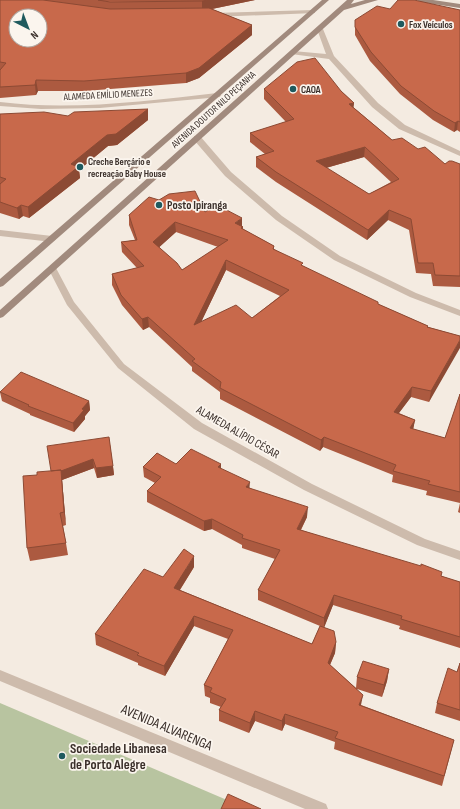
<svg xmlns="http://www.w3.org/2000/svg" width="460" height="809" viewBox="0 0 460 809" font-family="'Sofia Sans Condensed',sans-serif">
	<rect width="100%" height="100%" fill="#f4ebe1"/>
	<path fill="#b8c4a0" d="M0,703L248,809H0Z"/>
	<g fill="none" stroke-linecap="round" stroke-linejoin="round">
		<path fill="#cdbbac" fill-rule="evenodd" d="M0,230L52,236L56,239L52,242L0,236Z"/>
		<path fill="#cdbbac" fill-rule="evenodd" d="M217,93L221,95L220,97L100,108L41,109L0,106V102C71,111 146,101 217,93Z
			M194,136H200L231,172L282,216L340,256L416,293L460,310V316L410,297L334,260L276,220L225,176L194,140Z
			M52,265L56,268L74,302L124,364L202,423L312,484L425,539L460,551V560L417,545L304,490L194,429L118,368L67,305L48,268Z"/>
		<path fill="#cdbbac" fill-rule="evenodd" d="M313,10L315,11V13L213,17L210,15L213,13Z
			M318,28L323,29L334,56L378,103L405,125L460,151V156L399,129L372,107L329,59L291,54V52L293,51L326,54L317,29Z
			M0,670L326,804L328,809H305L0,681Z"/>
		<path fill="#a18a7d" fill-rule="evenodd" d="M322,0H329L3,286L0,287V279Z
			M347,0H354L351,4L365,0H378L344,10L3,317L0,318V310Z
			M417,0H433L460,4V8L420,2Z"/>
	</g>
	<path fill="#ac5a40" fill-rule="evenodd" d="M0,0H255L212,9L252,25V35L199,78L186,83L85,91H38L36,95L0,98Z
		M390,9L460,10V132L457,130L454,132L433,120L400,94L370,61L355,35V20Z
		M264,89L341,91L354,103L353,107L392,140L418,149L445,164H460V287L433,286L431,274L416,273L409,230L388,220L367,240L276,182L256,167V157L265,154L250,142V133L286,122L264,99ZM364,157L391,182L369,194L326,168Z
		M148,109V120L117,145L108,146L79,170L80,178L29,218L23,216L19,219L0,213V114L68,116Z
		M159,200L205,212L242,226L243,227V229L274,246V249L303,266L378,304L428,326V327L460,336L429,402L411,397L399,413L415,420L413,429L445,438L460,394V503L426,495L427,491L392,482L393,475L323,447L320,451L220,399V392L192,371V367L149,327L143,330L122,305L112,285V274L137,268L122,252L121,242L135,240L129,225V215ZM176,232L218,247L182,270L159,247ZM226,270L280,296L252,318L201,322Z
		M0,392L89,401L90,410L85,416V419L74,432L30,415V414L2,401Z
		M109,437L114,475L97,478L94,468L62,480L66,525L63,526L68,555L30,561L27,548L37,475L51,471Z
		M176,464H221V469L250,488L307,517L301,530L441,576L460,582V648L399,629L400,626L333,605L324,627L336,642L335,653L330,665L356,688L357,677L389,669L387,681L382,697L357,689L361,705L454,740L442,786L334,749L335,742L285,724L282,731L255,721L249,733L219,721V710L221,707L210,703V698L205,696L204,685L228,639L194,626L165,676L138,665V663L96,645L95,634L163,577L194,567L180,590L312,644L320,626L258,600V590L275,559L242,548V545L212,529L204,531L147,502V491L155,483L144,477L143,467Z
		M460,503V513L458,512Z
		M460,663V721L435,713L437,703L457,672Z"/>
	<path fill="#8c4a34" d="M208,0H255L202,11V1Z
		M252,25V35L199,78L186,83V73Z
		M36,80L38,91L36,95L35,85Z
		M354,103L353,112L349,104Z
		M148,109V120L117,145L108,146L79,170L80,178L29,218L28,207L71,164L107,135Z
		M458,121L457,130L454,132L455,123Z
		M365,147L364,157L315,171L316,161Z
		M21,205L23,216L19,219L17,208Z
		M389,210L388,220L367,240L368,230Z
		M242,218V228L243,227V237L235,223Z
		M175,222L176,232L154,252L153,242Z
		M226,260V270L195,335L194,325Z
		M148,317L149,327L143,330L142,319Z
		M460,340V348L429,402L431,391Z
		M412,387L411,397L392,422L394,412Z
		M89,401L90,410L85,416V419L74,432L73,423L82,409Z
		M415,420L413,430L410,428Z
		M324,437L323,447L320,451L321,440Z
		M93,459L94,468L62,480L66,525L64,512L51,474Z
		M221,464V474L218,467Z
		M113,466L114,475L97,478L96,468Z
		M250,482L249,492L246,487Z
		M308,507L307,517L296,539L297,529Z
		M212,519V529L204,531V521Z
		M194,556V567L174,599V588Z
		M334,595L333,605L324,628V618Z
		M194,616V626L165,676L164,666Z
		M336,642L335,653L326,674L328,663Z
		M389,669L387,681L382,697L384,685Z
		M363,695L361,705L358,715L359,705Z
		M255,711V721L249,733L250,723Z
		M285,714V724L282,731V721Z"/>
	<path fill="#c8694b" stroke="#8c4a34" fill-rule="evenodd" d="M0,0H43L110,9L209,8L252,25L199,68L186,73L84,81L36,80L35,85L0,87V70L6,63L0,62ZM16,16H40V40H16Z
		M98,0H208L202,1L110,2Z
		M398,0H414L460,10V122L458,121L455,123L434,111L401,86L371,52L355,27V20L377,6L390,9Z
		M315,58L341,91L354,103L349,104L392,140L402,138L418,149L425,147L445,164L449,161H452L460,164V276L435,275L433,263H418L411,219L389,210L368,230L276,172L256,157L274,151L250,133L294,119L264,89L297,62ZM365,147L399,179L369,194L316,161Z
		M148,109L116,134L107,135L71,164L78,167L28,207L21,205L17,208L0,202V184L6,179L0,177V114L44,112L68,116L74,112Z
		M195,191L205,212L217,205L242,218L235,223L243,227L241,228L274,246L273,249L303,263L301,265L378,302V304L428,326L427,327L460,336V340L431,391L412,387L394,412L415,420L410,428L445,438L460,394V492L428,484L430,481L393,471L396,465L324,437L321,440L220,388L221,382L192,361L195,359L148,317L142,319L121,295L112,274L144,266L121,242L137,240L129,215L149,197L159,200L169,194ZM175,222L228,240L182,270L177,263L153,242ZM226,260L289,290L252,318L236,305L194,325Z
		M21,372L89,401L82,409L84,410L73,423L28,406L29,405L0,392Z
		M109,437L113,466L96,468L93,459L61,471V470L51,471L47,446Z
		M191,449L221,464L218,467L250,482L246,487L308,507L297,529L421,566V564L442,572L441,576L460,582V637L401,619L402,616L334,595L324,618L258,590L280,550L242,538L243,535L212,519L204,521L147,491L161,477L143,467L157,453L176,464Z
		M61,470L64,512L60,513L66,543L27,548L23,476L37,475V472Z
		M184,549L194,556L174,588L312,644L320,626L334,631L336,642L328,663L363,695L359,705L454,740L444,776L335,738L338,732L285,714L282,721L255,711L250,723L219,710L226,699L210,692L212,688L204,685L233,630L194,616L164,666L137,655L139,653L95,634L144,569L163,577Z
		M363,661L389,669L384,685L357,677Z
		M460,663V710L437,703L448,668L457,672Z
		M228,794L261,809H221Z"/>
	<g fill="#1f5a5e" stroke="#fbf5ee" stroke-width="1.5">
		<circle cx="401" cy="24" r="4"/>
		<circle cx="293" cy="89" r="4"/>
		<circle cx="80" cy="167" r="4"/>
		<circle cx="159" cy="205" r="4"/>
		<circle cx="62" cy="756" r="4"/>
	</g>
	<g text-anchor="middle" stroke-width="3.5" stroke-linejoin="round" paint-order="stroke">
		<g font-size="10" font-weight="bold" fill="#3b302b" stroke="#fbf5ee" text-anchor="start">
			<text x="409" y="28">Fox Veículos</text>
			<text x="301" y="93">CAOA</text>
			<text x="88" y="165">Creche Berçário e<tspan x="88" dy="12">recreação Baby House</tspan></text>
		</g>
		<g font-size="10" fill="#3b302b" stroke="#fbf5ee">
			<text transform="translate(108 94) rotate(-3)" y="4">ALAMEDA EMÍLIO MENEZES</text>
			<text transform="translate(213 109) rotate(-42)" y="4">AVENIDA DOUTOR NILO PEÇANHA</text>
		</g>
		<g font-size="12" font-weight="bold" fill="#3b302b" stroke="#fbf5ee" text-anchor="start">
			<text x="167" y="209">Posto Ipiranga</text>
		</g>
		<g font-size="12" fill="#3b302b" stroke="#fbf5ee">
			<text transform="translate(238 432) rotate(30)" y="4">ALAMEDA ALÍPIO CÉSAR</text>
		</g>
		<g font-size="14" fill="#3b302b" stroke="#fbf5ee">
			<text transform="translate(167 727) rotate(23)" y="5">AVENIDA ALVARENGA</text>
		</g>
		<g font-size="14" font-weight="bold" fill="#3b302b" stroke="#fbf5ee" text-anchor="start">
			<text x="70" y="753">Sociedade Libanesa<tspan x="70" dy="16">de Porto Alegre</tspan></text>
		</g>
	</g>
	<g transform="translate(28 28) rotate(138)"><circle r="19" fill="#fbf5ee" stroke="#aea6a0"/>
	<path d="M0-3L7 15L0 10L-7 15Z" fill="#1f5a5e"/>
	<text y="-6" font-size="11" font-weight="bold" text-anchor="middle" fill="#3b302b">N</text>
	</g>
</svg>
